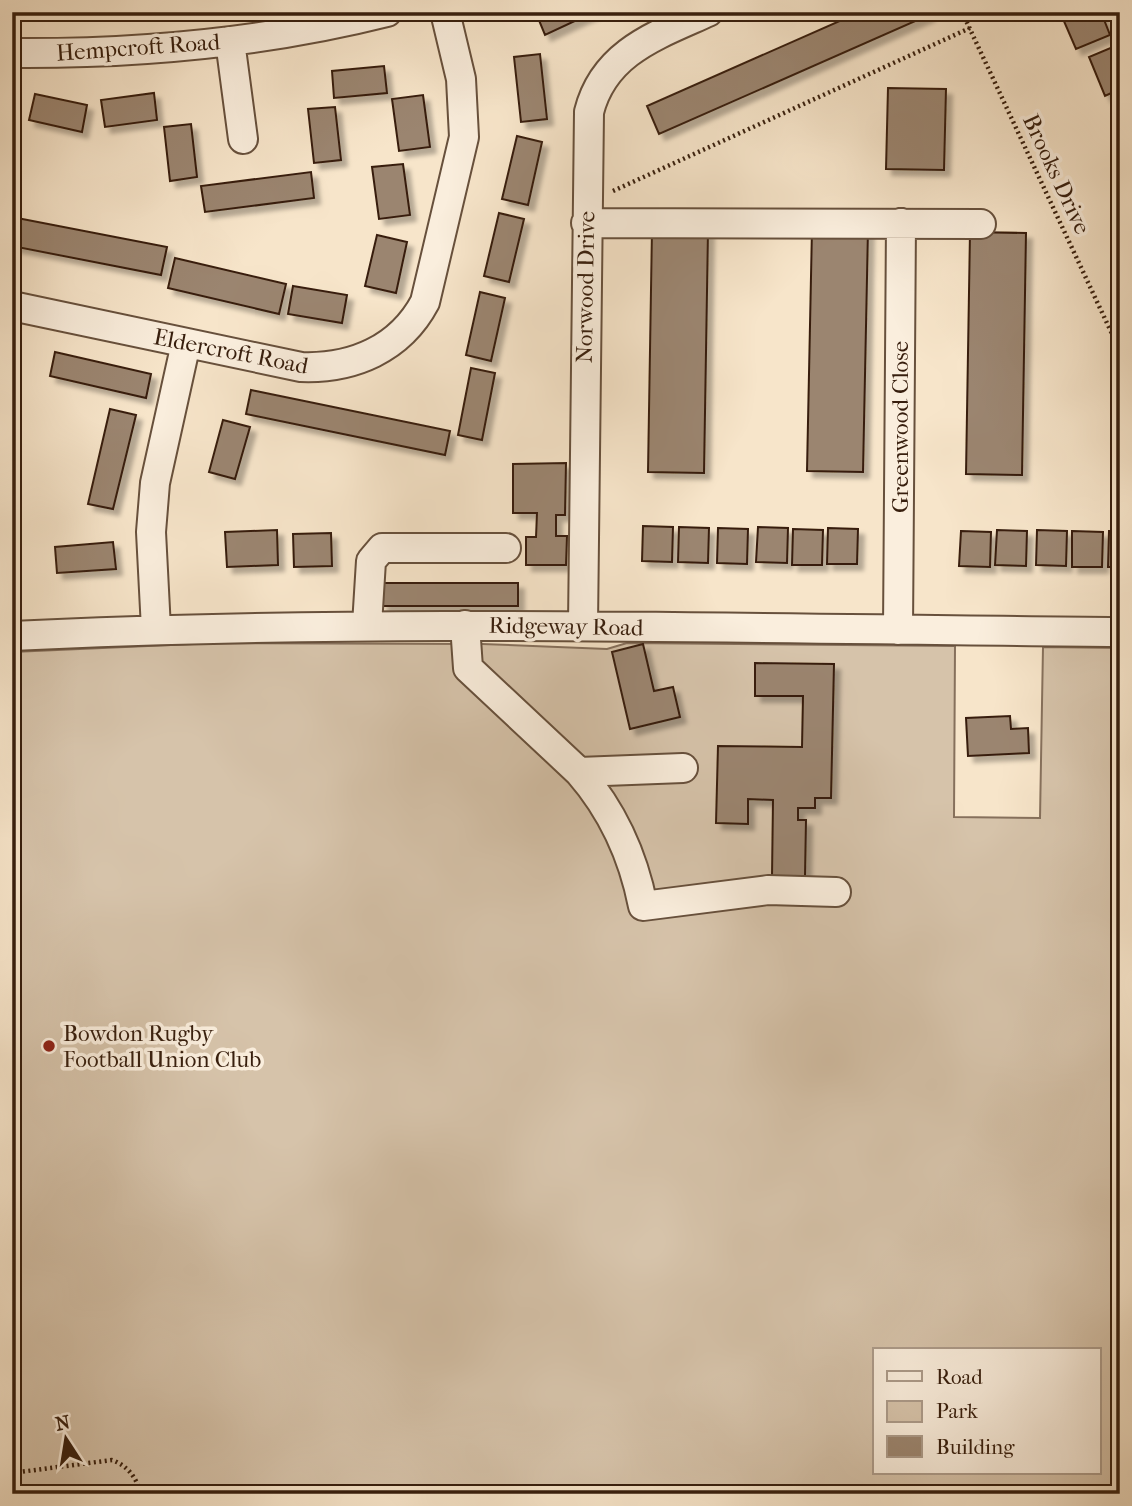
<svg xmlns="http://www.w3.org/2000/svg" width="1132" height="1506" viewBox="0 0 1132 1506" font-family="'IM FELL French Canon',serif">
	<defs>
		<filter id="shadow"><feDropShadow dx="6" dy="6" stdDeviation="2" flood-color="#0004"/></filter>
	</defs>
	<rect width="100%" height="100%" fill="#f7e5ca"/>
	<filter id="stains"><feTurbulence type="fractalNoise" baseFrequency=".00286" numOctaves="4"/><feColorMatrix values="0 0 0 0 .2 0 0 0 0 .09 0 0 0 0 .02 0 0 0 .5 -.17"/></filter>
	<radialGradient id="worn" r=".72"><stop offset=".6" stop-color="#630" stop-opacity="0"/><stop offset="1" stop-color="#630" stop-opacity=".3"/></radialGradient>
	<path fill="#d6c3aa" stroke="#86705c" stroke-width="2" fill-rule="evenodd" d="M216,643L482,644L607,649L627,643L955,646L954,817L1040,818L1043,647L1120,648V1494H12V652ZM875,1350H1099V1473H875Z"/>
	<path fill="#9b856f" stroke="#371e0d" stroke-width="2" filter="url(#shadow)" d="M538,12H594L545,35L536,13Z
		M860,12H928L929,15L659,134L647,106Z
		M1060,12H1101L1110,35L1076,49Z
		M1120,44V89L1105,96L1089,57Z
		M540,54L547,119L521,122L514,57Z
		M384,66L387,93L334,98L332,71Z
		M888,88L946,89L944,170L886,169Z
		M154,93L157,120L105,127L101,100Z
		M35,94L87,105L82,132L29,120Z
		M423,95L430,147L399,151L392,99Z
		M335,107L341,160L314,163L308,109Z
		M191,124L197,177L170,181L164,127Z
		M517,136L542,142L528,205L502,199Z
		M403,164L410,215L379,219L372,167Z
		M311,172L314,198L205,212L201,186Z
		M499,213L524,219L509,282L484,276Z
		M12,217L167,247L161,275L12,246Z
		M812,228L868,229L863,472L807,471Z
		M652,229L708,231L704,473L648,472Z
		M970,232L1026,233L1022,475L966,474Z
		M377,235L407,242L396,293L365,286Z
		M175,258L286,284L279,314L168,288Z
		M293,286L347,295L342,323L288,314Z
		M480,292L505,298L491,361L466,355Z
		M55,352L151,374L146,398L50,376Z
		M471,368L495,373L482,440L458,435Z
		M251,390L450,431L445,455L246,414Z
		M110,409L136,415L113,509L88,504Z
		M223,420L250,427L235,479L209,472Z
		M566,463L565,515H556V536H567L566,565H526V537H536L537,513H513V464Z
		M643,526L673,527L672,562L642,561Z
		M679,527L709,528L708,563L678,562Z
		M758,527L788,528L787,563L756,562Z
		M718,528L748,529L747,564L717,563Z
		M828,528L858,529L857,564H827Z
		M793,529L823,530L822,565H792Z
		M277,530L278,565L227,567L225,532Z
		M997,530L1027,531L1026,566L995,565Z
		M1037,530L1067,531L1066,566L1036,565Z
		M961,531L991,532L990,567L959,566Z
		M1072,531L1103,532L1102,567H1072Z
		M1109,531L1120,532V567H1108Z
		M331,533L332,566L294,567L293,534Z
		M113,542L116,569L57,573L55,547Z
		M382,583H518V606H382Z
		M643,644L654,691L673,687L680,717L630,729L612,652Z
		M755,663L834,664L831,798H815V808H798V820H806L805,876H772L773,800L748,799V824L716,823L718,746L802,747L803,696H755Z
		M1010,716L1011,729L1028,728L1029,753L968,756L966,718Z"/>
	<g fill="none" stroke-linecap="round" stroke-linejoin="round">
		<defs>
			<path id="minor" d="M230,41L243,139
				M12,53C138,54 264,43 387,12
				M586,223L981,224
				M12,306L301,367C353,369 400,349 425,302L464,137L461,79L445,12
				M367,625L371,561L382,548H506
				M465,625L468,668L579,772L683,768
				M583,625L589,112C604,52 657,35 708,12
				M156,629L151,532L155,483L186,343
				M898,630L901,223
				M12,636C381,618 750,629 1120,632
				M579,772C613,811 633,855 643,906L768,890L836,892"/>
		</defs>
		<use href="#minor" stroke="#67503c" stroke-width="32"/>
		<path stroke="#371e0d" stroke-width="4.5" stroke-dasharray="2 3.5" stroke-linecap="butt" d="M962,12L1120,351
			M613,191L970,28
			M12,1473L112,1460C128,1466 136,1477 141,1494"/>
		<use href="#minor" stroke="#faeedd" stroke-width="28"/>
	</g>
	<circle fill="#8f2418" stroke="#faeedd" stroke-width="2.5" cx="49" cy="1046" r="7"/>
	<g text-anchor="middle" stroke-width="7" stroke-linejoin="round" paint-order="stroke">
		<g font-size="23" fill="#371e0d" stroke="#faeedd">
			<text transform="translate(138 47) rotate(-4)" y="8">Hempcroft Road</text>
			<text transform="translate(1057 174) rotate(65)" y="8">Brooks Drive</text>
			<text transform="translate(585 287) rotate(-89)" y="8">Norwood Drive</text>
			<text transform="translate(231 351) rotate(11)" y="8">Eldercroft Road</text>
			<text transform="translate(900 427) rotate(-90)" y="8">Greenwood Close</text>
			<text transform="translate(566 626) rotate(1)" y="8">Ridgeway Road</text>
		</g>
		<g font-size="23" fill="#371e0d" stroke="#faeedd" text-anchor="start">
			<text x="63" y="1041">Bowdon Rugby<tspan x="63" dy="26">Football Union Club</tspan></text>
		</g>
	</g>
	<rect width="1132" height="1506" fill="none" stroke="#f7e5ca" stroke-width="42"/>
	<rect x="14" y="14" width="1104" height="1478" fill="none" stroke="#371e0d" stroke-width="3.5"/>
	<rect x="21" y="21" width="1090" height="1464" fill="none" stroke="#371e0d" stroke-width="2"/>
	<rect x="873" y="1348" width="228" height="126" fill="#faeedd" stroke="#ac9b8a" stroke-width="2"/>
	<rect x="887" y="1371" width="35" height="10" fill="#faeedd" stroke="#ac9b8a" stroke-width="2"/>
	<text x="936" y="1384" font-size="21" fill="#371e0d">Road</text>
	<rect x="887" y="1401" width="35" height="21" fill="#d6c3aa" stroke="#ac9b8a" stroke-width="2"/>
	<text x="936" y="1418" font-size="21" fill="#371e0d">Park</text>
	<rect x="887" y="1436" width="35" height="21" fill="#9b856f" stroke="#ac9b8a" stroke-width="2"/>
	<text x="936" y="1454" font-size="21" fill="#371e0d">Building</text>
	<g transform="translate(66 1439) rotate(348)" stroke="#faeedd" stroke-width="5" paint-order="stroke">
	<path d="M0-5L12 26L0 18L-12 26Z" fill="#371e0d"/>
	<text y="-10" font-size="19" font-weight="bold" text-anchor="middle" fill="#371e0d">N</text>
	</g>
	<rect width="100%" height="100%" filter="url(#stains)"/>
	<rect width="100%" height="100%" fill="url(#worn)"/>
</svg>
